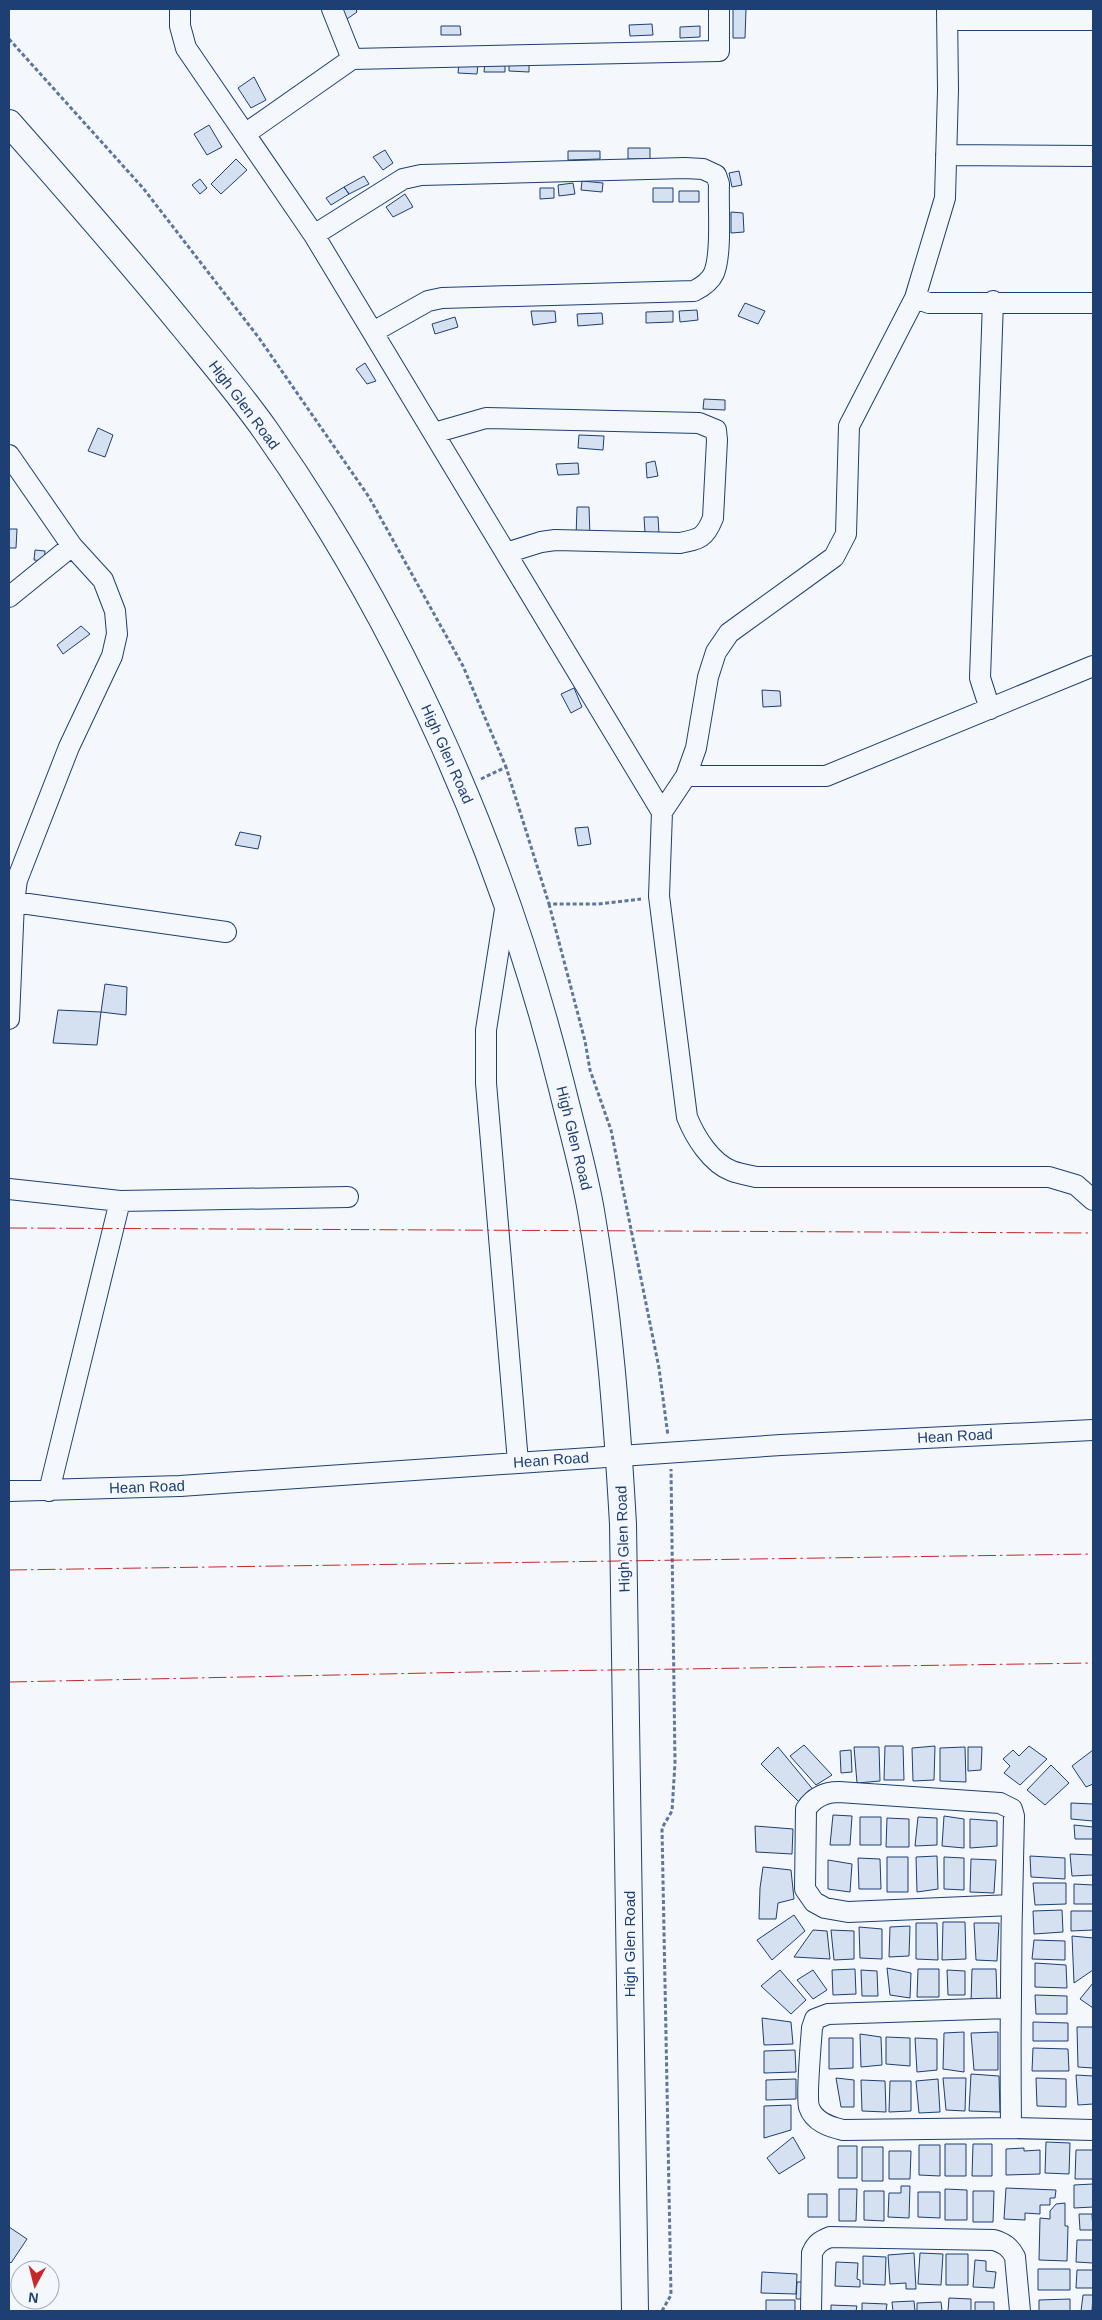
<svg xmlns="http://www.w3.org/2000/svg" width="1102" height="2320" viewBox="0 0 1102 2320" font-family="Arial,sans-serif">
	<rect width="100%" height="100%" fill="#f4f7fb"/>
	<path fill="#d5e0f0" stroke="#1d3f73" d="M340,9H356L357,12L347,19Z
		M733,9H746L745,38H733Z
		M652,24L653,35L630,36L629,25Z
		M441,26H460L461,35H441Z
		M700,26V37L680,38V27Z
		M485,61H505V72H484Z
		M459,63L478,64L477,74L458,73Z
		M509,63L529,64V72L509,71Z
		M254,77L266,100L251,108L238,88Z
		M209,125L222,147L207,155L194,134Z
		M628,148H650V159H628Z
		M385,150L393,163L383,170L373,157Z
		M568,151H600V159L568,160Z
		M236,159L247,170L221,194L211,184Z
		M739,171L742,185L732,187L729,173Z
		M364,176L369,184L349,194L344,187Z
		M200,179L207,188L200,194L192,185Z
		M582,181L603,183L602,192L581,190Z
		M573,183L575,194L559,196L558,185Z
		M344,187L349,194L331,205L326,198Z
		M540,188H554V198L540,199Z
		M653,188H673V202H653Z
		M679,191H699V202H679Z
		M405,194L413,207L393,217L386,207Z
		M731,212L743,213L744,232L731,233Z
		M745,303L765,311L758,324L738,316Z
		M697,310L698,320L680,322L679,311Z
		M531,311H555L556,322L533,325Z
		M673,311V322L646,323V312Z
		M602,313L603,324L578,326L577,314Z
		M455,317L458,327L435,334L432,324Z
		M365,363L376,381L367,384L356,369Z
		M704,399L725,400V410L703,409Z
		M98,428L113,435L105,457L88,451Z
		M579,435L604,436L603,450L578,448Z
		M655,461L658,476L647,478L646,463Z
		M578,463L579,474L558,475L556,464Z
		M577,507H589L590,536L576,538Z
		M644,517H658L659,534L645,533Z
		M9,529H17L16,548H9Z
		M35,550L45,551L44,561L34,560Z
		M81,626L90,634L63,654L57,645Z
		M574,688L582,707L571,713L561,694Z
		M762,690L780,691L781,706L763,707Z
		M588,827L591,844L578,846L575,828Z
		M240,832L261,836L258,849L235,845Z
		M105,984L127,987L126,1015L101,1012Z
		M58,1010L101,1012L97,1045L53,1043Z
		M804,1745L832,1775L816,1785L790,1756Z
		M885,1746H903L904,1780H884Z
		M935,1746L934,1780L913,1781L912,1748Z
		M1029,1746L1047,1759L1020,1785L1004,1773L1010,1766L1003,1759L1013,1750L1019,1756Z
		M778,1747L815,1792L799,1802L761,1764Z
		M854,1747H879L880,1781L857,1783Z
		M965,1747L966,1782L940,1781V1748Z
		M968,1747H982L981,1770L968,1771Z
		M851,1750L852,1772L841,1773L840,1751Z
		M1093,1750V1784L1086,1787L1072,1766Z
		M1051,1765L1069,1783L1045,1805L1027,1790Z
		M1071,1803L1093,1804V1821L1071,1819Z
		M833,1815L852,1816L850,1845H830Z
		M944,1816L964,1819V1848L942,1846Z
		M860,1817H881V1845H860Z
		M918,1817L937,1818V1845L915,1846Z
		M887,1818L909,1819V1847H886Z
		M970,1819L997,1821V1846L970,1848Z
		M1074,1825L1093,1827V1839H1075Z
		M755,1826L793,1829L792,1854L756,1852Z
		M1070,1854L1093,1855V1875L1072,1876Z
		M937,1856L938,1889L917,1892L916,1857Z
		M1030,1856L1065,1858V1879L1031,1877Z
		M887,1857H908V1892H887Z
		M944,1857L964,1858V1890L944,1889Z
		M858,1858L880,1859L881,1889H859Z
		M971,1859L996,1860L994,1893L970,1892Z
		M828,1860L852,1864L850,1892L828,1889Z
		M763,1867L791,1870L794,1899L778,1903L776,1919H759L760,1888Z
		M1033,1883H1066V1904L1035,1905Z
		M1074,1884L1093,1885V1904H1074Z
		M1062,1910L1063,1932L1034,1934L1033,1911Z
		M1071,1911H1093V1930L1071,1931Z
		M794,1915L805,1931L772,1960L757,1940Z
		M943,1922H965L966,1959L942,1960Z
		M916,1923H937L938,1960L916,1959Z
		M974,1923H999L997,1961L976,1960Z
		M910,1926L909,1956L889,1957L890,1927Z
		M859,1927L882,1929V1959L860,1958Z
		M813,1930L827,1931L830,1959L794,1957Z
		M831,1930L854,1931V1959L834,1960Z
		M1072,1936L1093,1938V1970L1074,1983Z
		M1034,1940L1065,1941V1960L1032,1959Z
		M1035,1963L1066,1965L1067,1988L1035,1987Z
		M887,1968L911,1973L910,1998L890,1995Z
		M855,1969L856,1994L833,1995L832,1970Z
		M918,1969H939V1997H917Z
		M972,1969H996L997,2000L971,2003Z
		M780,1970L806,2000L791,2014L761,1986Z
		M813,1970L827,1990L813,1999L797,1980Z
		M861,1970L877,1971L878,1996H862Z
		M947,1970L965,1971V1995H948Z
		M1093,1983V2008L1080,1999Z
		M1035,1995L1067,1996V2014H1036Z
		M762,2018L791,2022L793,2044L764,2045Z
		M1033,2022L1068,2023V2041H1033Z
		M1077,2027H1093V2068L1078,2067Z
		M964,2032V2072L943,2069L944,2033Z
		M998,2032V2070H974L971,2033Z
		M860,2034L881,2037L882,2065L861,2067Z
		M886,2037L910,2038V2066L886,2064Z
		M829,2038H853V2068L829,2069Z
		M915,2038L937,2039V2070L917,2072Z
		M1033,2048L1068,2049L1069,2071H1032Z
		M795,2050L796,2072L764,2073V2051Z
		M971,2074L999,2076L1000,2112L969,2111Z
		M1076,2075L1093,2076V2104L1078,2105Z
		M836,2078L854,2080V2107H841Z
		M943,2078H966L965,2111L946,2110Z
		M1036,2078L1066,2079V2107L1037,2106Z
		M796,2079V2099L766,2100V2080Z
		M938,2079L940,2112L919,2113L916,2081Z
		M861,2080L885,2081L886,2112L862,2111Z
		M890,2081H911V2111L889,2112Z
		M791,2105V2130L764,2138V2106Z
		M793,2137L805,2158L779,2174L767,2158Z
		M1046,2142L1070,2143L1069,2174L1045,2173Z
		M945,2144H966V2176H945Z
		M973,2144H992V2176H972Z
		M919,2145H940V2176L919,2175Z
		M838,2146H857V2178H838Z
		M862,2147H883V2181H862Z
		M1024,2148V2151L1040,2150V2174L1006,2175V2149Z
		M1076,2150H1093V2179H1075Z
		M889,2151H911L910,2179H889Z
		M1093,2184V2207L1074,2208V2185Z
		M901,2186H910L909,2218L888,2217L889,2193H901Z
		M1006,2188L1056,2190L1055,2198H1050V2205H1040V2214L1025,2213V2220L1004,2219Z
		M839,2189H857L856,2221H839Z
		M945,2189L967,2190V2220H945Z
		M864,2191H884V2221L864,2220Z
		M973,2191H994L993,2222H973Z
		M918,2192H940V2218L918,2217Z
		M808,2194H827V2217H808Z
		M1065,2203V2226H1068L1067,2261L1039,2260L1040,2218L1050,2219V2211L1056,2204Z
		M1079,2214H1092L1093,2230H1080Z
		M9,2227L27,2239L11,2263L9,2261Z
		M1077,2240H1093V2263L1076,2262Z
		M914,2253L916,2289H906V2283L890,2284L888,2255Z
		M920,2253L943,2254L941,2285L918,2284Z
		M946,2254H968V2285H946Z
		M863,2256L886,2257L885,2285L863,2284Z
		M975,2260L986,2261V2271L996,2272L994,2288L973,2287Z
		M836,2262L858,2263L857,2279L860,2280V2287L835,2286Z
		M1038,2269H1070V2290H1038Z
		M1077,2270H1093V2288H1076Z
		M762,2272L797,2274L796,2294L761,2293Z
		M797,2282H804L803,2299H796Z
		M1083,2295H1093L1092,2311H1081Z
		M949,2298L971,2299V2311H948Z
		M1070,2299V2311H1039V2300Z
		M766,2300H795V2311H766Z
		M914,2301L915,2311H893L892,2302Z
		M941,2302L942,2311H917V2303Z
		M975,2302H994V2311H975Z
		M862,2303L887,2304L886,2311H862Z
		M831,2305L857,2306L856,2311H831Z"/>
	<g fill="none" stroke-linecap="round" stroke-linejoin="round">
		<defs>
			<path id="minor" d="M180,9V26L186,48L314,235L662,812L659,896L687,1117C695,1137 711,1163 732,1171C740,1174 748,1175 756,1177H1049L1076,1185L1093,1200
				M332,9L352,59
				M947,20H1093
				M245,134L352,59L719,51V9
				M946,155L1093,156
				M314,235L403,179L421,175L685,168L703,169L716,175L719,184C718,207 722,253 714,273C710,282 702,287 694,291L442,298L428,301L373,332
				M915,298L929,303H1093
				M434,433L486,418L699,423L716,430L717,440L713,518C705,538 700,539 680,543L555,540L541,542L506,553
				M9,455L72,546L103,580L115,611L117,634L112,656L69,747L17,880L14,902L9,1019
				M9,597L72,546
				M990,709L980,678L993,301
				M686,776H826L1093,666
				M662,812L686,776L696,748L708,677L716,652L729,633L834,557L846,534L849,426L915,298L945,198L948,90L947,9
				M14,902L226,932
				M506,903L486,1030V1083L518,1462
				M9,1189L120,1201L348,1197
				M9,1491L180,1486L781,1445L1093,1430
				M49,1491L120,1201
				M1009,2008L828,2014L815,2019L812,2028C811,2042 806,2097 809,2107C814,2122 830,2127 843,2130L1011,2128L1093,2130
				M1011,2128C1010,2024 1011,1920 1014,1816L1012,1809L1000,1803L839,1792C826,1792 814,1797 806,1809L805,1889L814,1902L825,1908L848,1912L1012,1905
				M811,2311L812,2253C816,2244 820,2241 830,2237L994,2240C1004,2243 1010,2247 1015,2257L1020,2311"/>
			<path id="major" d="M9,123C70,192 130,261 188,332C215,365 242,397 266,431C405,629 504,855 562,1088C572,1129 584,1170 591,1211C609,1315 617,1419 623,1524L635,2311"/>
		</defs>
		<use href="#minor" stroke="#1d3f73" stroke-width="22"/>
		<use href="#major" stroke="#1d3f73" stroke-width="28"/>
		<path stroke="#5e769c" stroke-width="3" stroke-dasharray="4 2.5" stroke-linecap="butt" d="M9,39L143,188L259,338L369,497L463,666L506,767
			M481,779L506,767L549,904H598L641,899
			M549,904L585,1041L590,1070L611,1130L659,1368L668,1436
			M662,2311L671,2295L662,1828L672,1811L675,1763L671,1469"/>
		<use href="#minor" stroke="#f4f7fb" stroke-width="20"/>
		<use href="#major" stroke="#f4f7fb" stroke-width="26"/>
		<path stroke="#c62828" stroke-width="1" stroke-dasharray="18 4 2.5 4" stroke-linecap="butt" d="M9,1228L1093,1233
			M9,1570L1093,1554
			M9,1682L476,1672L1093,1663"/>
	</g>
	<g text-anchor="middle" stroke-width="4" stroke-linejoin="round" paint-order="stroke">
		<g font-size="15" fill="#1d3f73" stroke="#f4f7fb">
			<text transform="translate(244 405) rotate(53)" y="5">High Glen Road</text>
			<text transform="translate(447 754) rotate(66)" y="5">High Glen Road</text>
			<text transform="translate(574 1138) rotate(76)" y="5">High Glen Road</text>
			<text transform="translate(955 1436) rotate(-3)" y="5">Hean Road</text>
			<text transform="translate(551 1460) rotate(-4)" y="5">Hean Road</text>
			<text transform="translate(147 1487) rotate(-2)" y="5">Hean Road</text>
			<text transform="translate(623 1539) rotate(-92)" y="5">High Glen Road</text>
			<text transform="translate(630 1944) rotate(-90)" y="5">High Glen Road</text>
		</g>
	</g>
	<rect width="1102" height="2320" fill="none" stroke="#1d3f73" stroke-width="20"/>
	<g transform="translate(35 2285) rotate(187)"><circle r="24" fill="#f4f7fb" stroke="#9eadc5"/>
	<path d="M0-4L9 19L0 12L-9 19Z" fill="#c62828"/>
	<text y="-8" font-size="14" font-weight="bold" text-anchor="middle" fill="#1d3f73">N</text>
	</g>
</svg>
